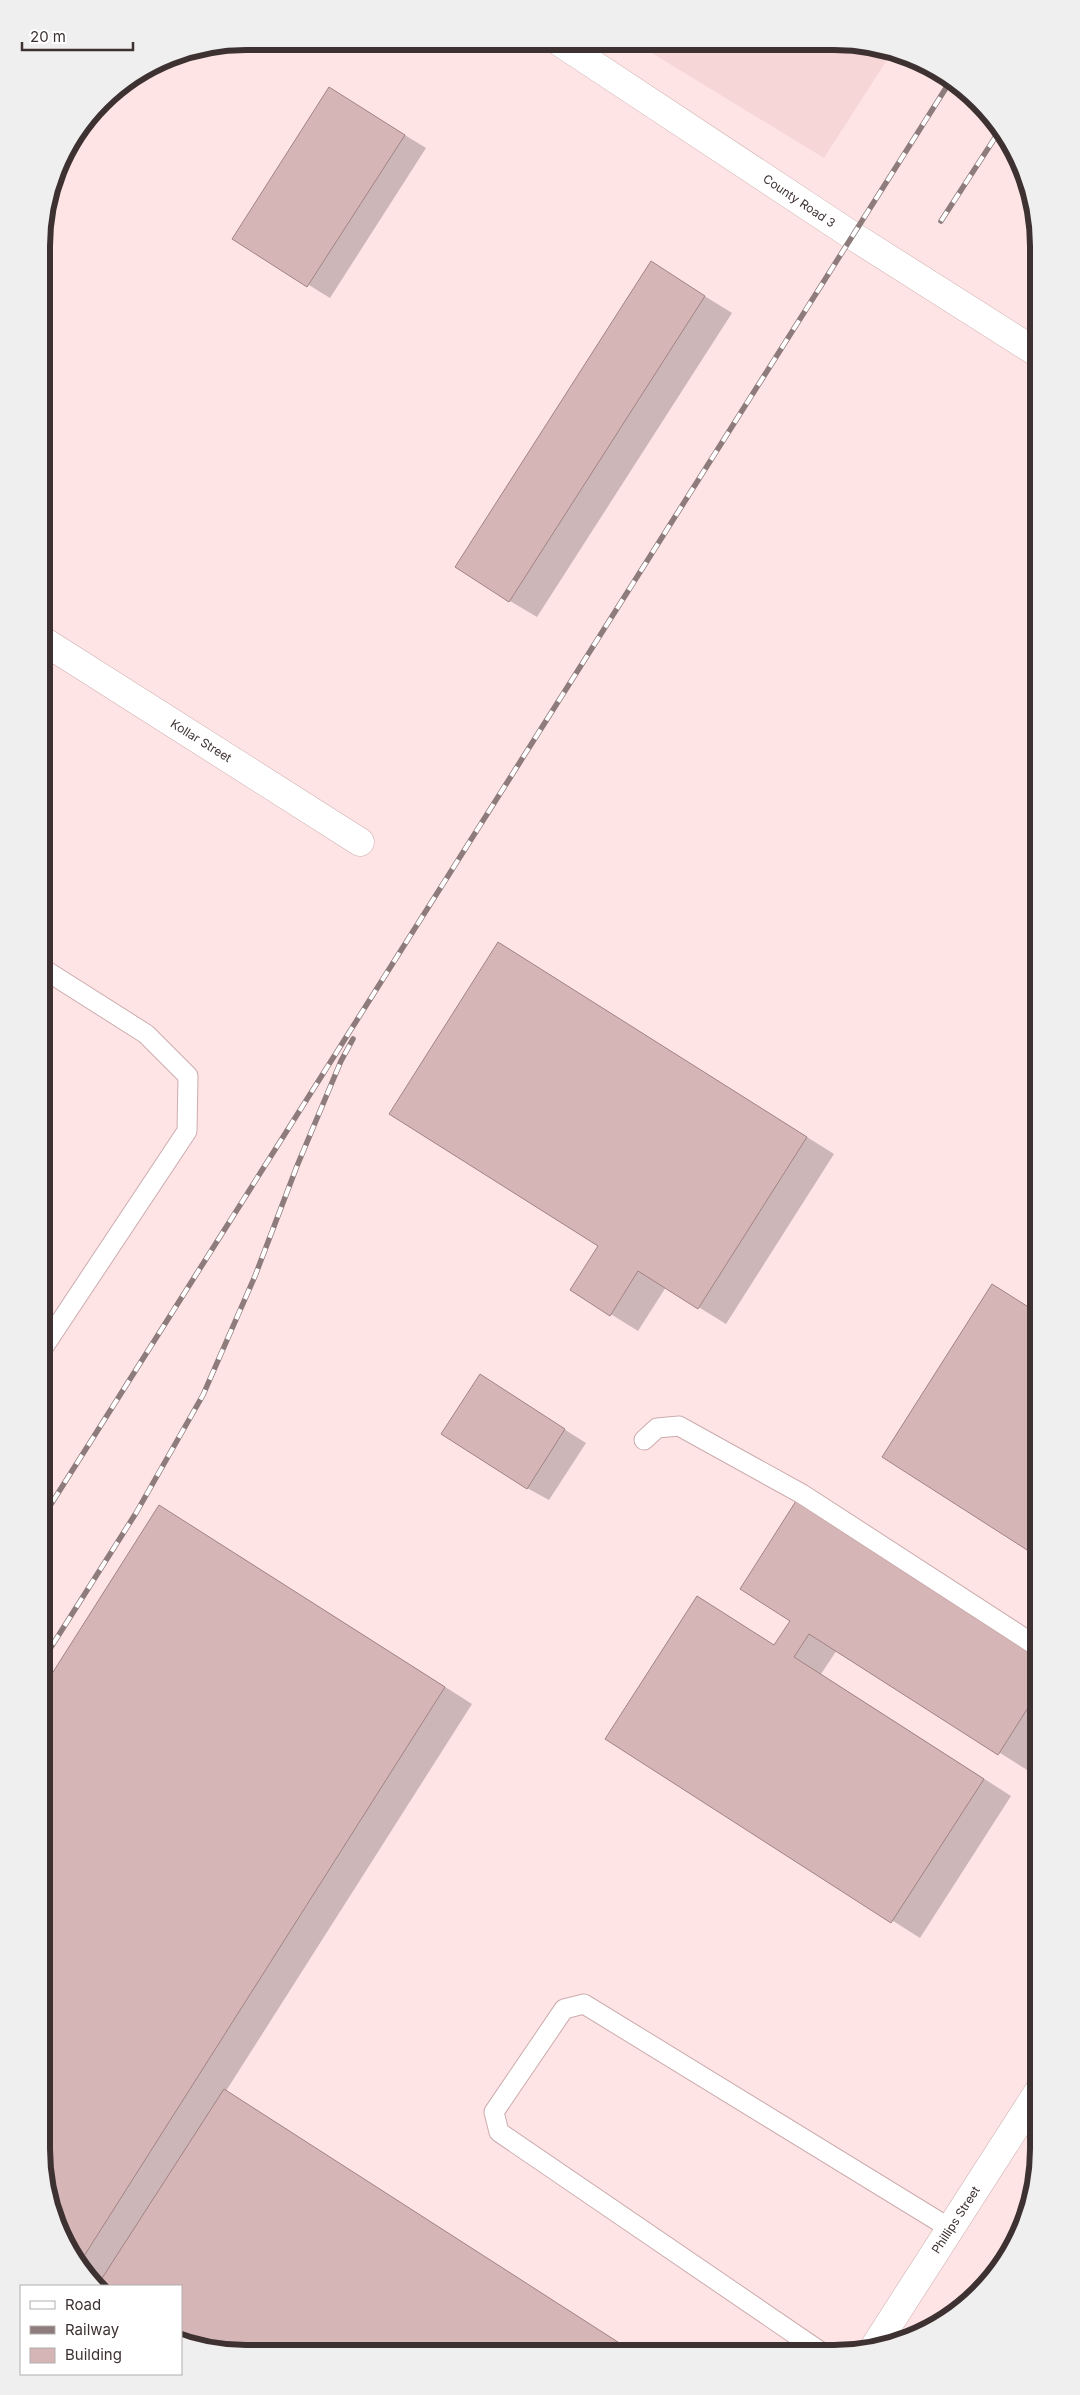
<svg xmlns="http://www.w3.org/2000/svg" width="1080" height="2395" viewBox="0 0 1080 2395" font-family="Inter,sans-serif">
	<rect width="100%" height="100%" fill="#ffe4e5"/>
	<path fill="#f7d6d8" d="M637,44L874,45L892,52L824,158Z"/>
	<path fill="#0003" d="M330,89L426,148L330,298L234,239Z
		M651,263L732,313L537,617L510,601Z
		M499,944L834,1154L726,1324L666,1287L638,1331L572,1290L600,1245Z
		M992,1285L1038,1313V1555L884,1457Z
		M480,1376L586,1443L549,1500L527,1488Z
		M824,1519L1038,1657V1751L1027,1770L837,1650L821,1674L1011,1796L920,1938L606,1739L698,1597L775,1646L792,1621Z
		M187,1523L472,1704L226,2091L635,2353L206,2350L181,2341V2286H97L69,2252L48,2202Z"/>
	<path fill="#d5b5b6" stroke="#a28385" d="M329,87L405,135L307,287L232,239Z
		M651,261L705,296L509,602L455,567Z
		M498,942L807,1137L698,1309L638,1271L610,1316L570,1290L598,1246L389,1114Z
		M992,1284L1038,1313V1557L882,1457Z
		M480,1374L565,1429L527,1489L441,1434Z
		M796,1501L1038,1657V1692L998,1755L809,1634L794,1657L984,1779L891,1923L605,1739L697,1596L774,1645L790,1621L740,1589Z
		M159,1505L445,1687L79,2264L69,2252L48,2202L41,2149V1691Z
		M224,2089L635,2353L206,2350L181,2341V2286H97Z"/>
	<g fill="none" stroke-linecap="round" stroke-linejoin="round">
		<defs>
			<path id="service" d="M41,1351L187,1131L188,1076L146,1034L42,968
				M644,1440L657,1428L679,1426L802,1494L1038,1647
				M824,2354L499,2132L494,2112L564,2009L584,2004L951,2229"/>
			<path id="minor" d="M42,640L360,842
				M873,2349L1038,2092"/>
			<path id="tertiary" d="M561,43L853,236L1039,354"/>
		</defs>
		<use href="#service" stroke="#ccacae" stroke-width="21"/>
		<use href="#minor" stroke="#ccacae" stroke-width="29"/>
		<use href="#tertiary" stroke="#ccacae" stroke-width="29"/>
		<use href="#service" stroke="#fff" stroke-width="19"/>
		<use href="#minor" stroke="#fff" stroke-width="28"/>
		<use href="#tertiary" stroke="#fff" stroke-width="28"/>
		<defs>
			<path id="rail" d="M941,221L1000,130
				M41,1520L951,80
				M41,1663L136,1513L203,1395L255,1276L297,1166L341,1061L353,1039"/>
		</defs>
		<use href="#rail" stroke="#8e7b7c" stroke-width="5.5"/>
		<use href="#rail" stroke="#fff" stroke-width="4" stroke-dasharray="11" stroke-linecap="butt"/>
	</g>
	<g text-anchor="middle" stroke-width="4" stroke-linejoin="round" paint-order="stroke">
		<g font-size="12" fill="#3e3132" stroke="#fff">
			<text transform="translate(799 201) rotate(34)" y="4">County Road 3</text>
			<text transform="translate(201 741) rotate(32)" y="4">Kollar Street</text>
			<text transform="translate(956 2220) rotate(-57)" y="4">Phillips Street</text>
		</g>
	</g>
	<path d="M0 0H1080V2395H0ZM246 50H834A196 196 0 0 1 1030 246V2149A196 196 0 0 1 834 2345H246A196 196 0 0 1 50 2149V246A196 196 0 0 1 246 50Z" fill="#f0efef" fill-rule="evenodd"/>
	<path fill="none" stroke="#3e3132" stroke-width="6" d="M246 50H834A196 196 0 0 1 1030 246V2149A196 196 0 0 1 834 2345H246A196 196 0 0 1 50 2149V246A196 196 0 0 1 246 50Z"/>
	<rect x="20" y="2285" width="162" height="90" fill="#ffffff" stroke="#b2adad"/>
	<rect x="30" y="2301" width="25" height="8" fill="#ffffff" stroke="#b2adad"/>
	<text x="65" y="2310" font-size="15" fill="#3e3132">Road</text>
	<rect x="30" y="2326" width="25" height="8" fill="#8e7b7c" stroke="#b2adad"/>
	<text x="65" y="2335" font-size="15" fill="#3e3132">Railway</text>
	<rect x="30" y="2348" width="25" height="15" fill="#d5b5b6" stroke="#b2adad"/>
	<text x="65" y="2360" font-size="15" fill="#3e3132">Building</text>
	<path d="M22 42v8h111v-8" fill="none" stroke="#3e3132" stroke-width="2.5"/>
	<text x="30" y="42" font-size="15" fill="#3e3132" stroke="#ffffff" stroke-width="4" paint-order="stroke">20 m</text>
</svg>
